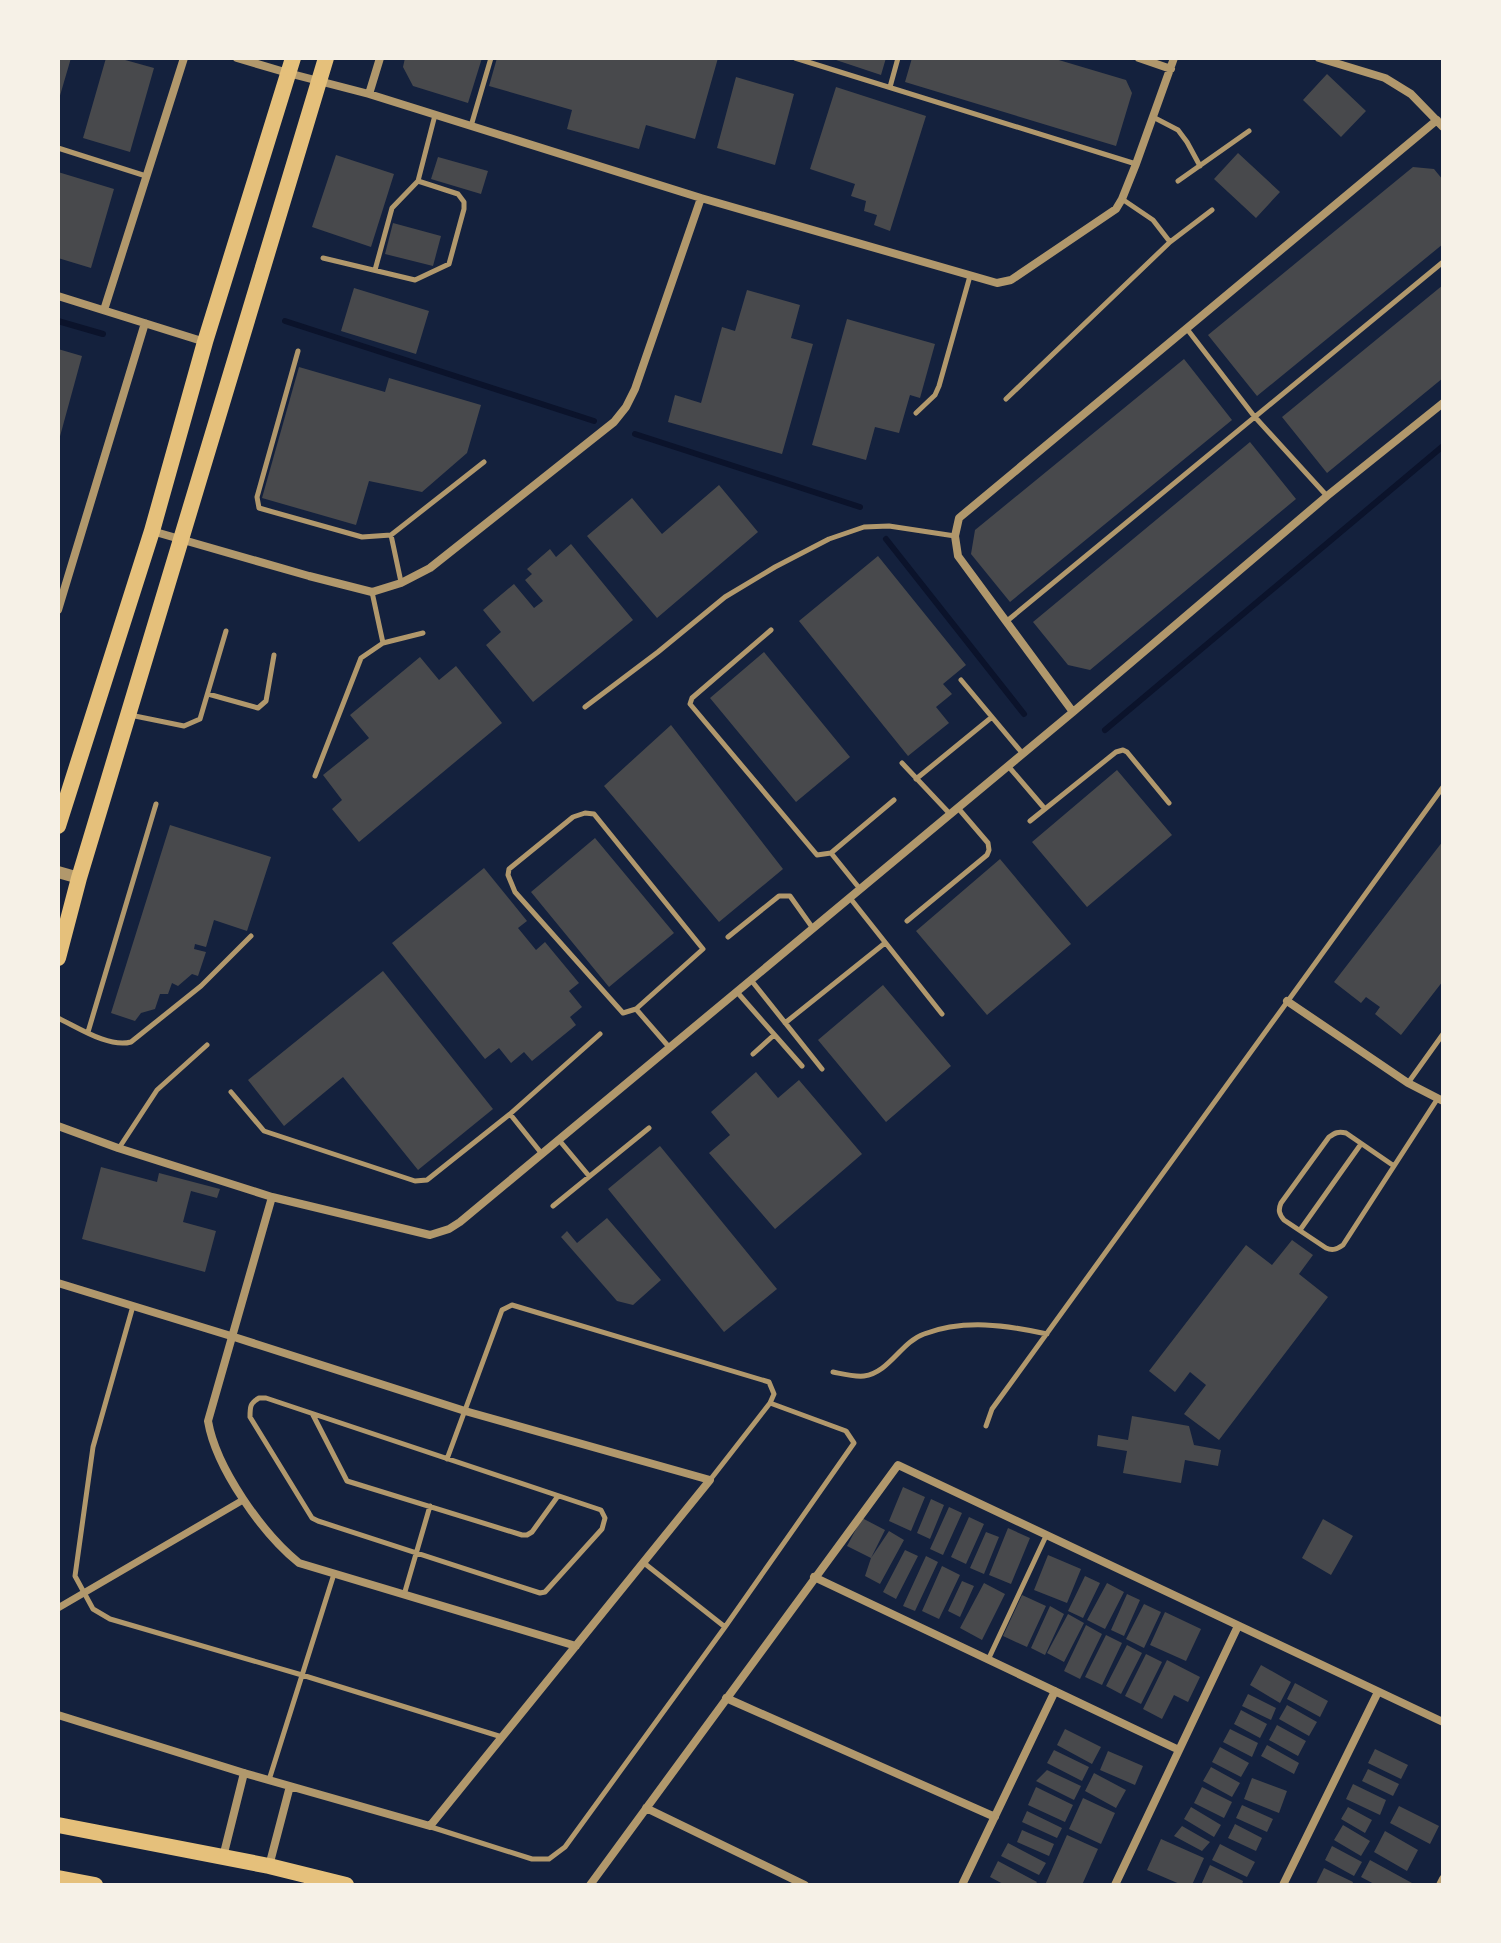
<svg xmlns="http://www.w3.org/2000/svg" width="1501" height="1943" viewBox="0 0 1501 1943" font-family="'Roboto Condensed',sans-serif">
	<rect width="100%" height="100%" fill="#14213d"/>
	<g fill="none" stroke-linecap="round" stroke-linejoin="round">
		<path stroke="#0b132b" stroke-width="6" d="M58,321L103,334
			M285,321L594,421
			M635,434L860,507
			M886,539L1024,714
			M1105,730L1443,446"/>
	</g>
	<path fill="#48494c" d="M58,58H71L59,99H58Z
		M106,58H118L154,68L130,152L83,138Z
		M405,58H482L468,103L413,86L403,67Z
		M497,58H718L695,139L646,125L639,149L567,129L572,110L489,86Z
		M830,58H886L881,75Z
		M912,58H1052L1126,80L1132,93L1116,146L905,82Z
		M1327,74L1366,111L1341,137L1303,100Z
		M736,77L794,94L775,165L717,148Z
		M836,87L926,116L890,231L874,225L877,215L864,211L866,201L851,196L855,184L810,169Z
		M1238,153L1280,192L1256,218L1214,179Z
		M336,155L394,174L371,247L312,227Z
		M438,157L488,171L481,194L431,179Z
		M1413,167L1434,169L1443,180V244L1257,396L1208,335Z
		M58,172L114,189L91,268L58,258Z
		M393,223L441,236L433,266L385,254Z
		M1443,285V378L1327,473L1282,417Z
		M354,288L429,311L416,354L341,331Z
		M747,290L800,305L791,338L813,344L782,454L668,422L675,395L701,403L722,327L735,331Z
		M847,319L935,344L920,398L910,395L899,433L875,427L866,460L812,445Z
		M58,349L82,356L59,440H58Z
		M1184,359L1232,420L1010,602L971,554L975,530Z
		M299,367L385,392L389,378L481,405L467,453L422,492L369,481L356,525L262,498Z
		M1250,442L1296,499L1090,670L1068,665L1033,622Z
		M719,485L758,532L657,618L587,536L632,498L662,534Z
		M571,544L633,620L533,702L486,645L501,632L483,610L514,584L534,608L543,601L525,580L532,574L527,569L550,549L556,557Z
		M878,556L966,665L943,684L952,694L936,707L949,723L908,756L799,621Z
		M764,652L850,757L796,802L710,698Z
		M420,657L439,680L456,666L502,723L359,842L332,809L342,800L323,775L369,738L350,715Z
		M671,725L783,869L719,922L604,786Z
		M1117,770L1172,835L1087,907L1032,842Z
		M170,825L271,857L247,931L214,920L206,947L195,944L194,949L206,952L198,976L192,974L178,986L172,983L168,994H160L155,1009L141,1013L135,1021L111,1013Z
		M595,838L674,933L609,987L531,892Z
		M1443,841V981L1401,1035L1375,1014L1380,1007L1366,997L1361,1003L1334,982Z
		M1000,859L1071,944L987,1015L916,931Z
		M484,868L527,921L518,928L536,950L545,942L579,983L569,991L582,1007L570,1017L576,1025L532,1061L524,1052L511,1063L499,1048L485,1059L392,943Z
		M383,971L493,1109L418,1170L343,1077L284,1126L248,1080Z
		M883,985L951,1066L886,1122L818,1040Z
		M756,1072L778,1098L799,1080L862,1154L775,1229L709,1153L730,1135L711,1112Z
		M660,1146L777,1289L724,1332L608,1189Z
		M101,1167L157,1182L159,1173L220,1189L217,1198L191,1191L183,1222L216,1231L205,1272L82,1239Z
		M607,1218L661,1280L633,1305L617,1301L561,1237L567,1231L577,1243Z
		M1292,1240L1313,1255L1299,1274L1328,1297L1219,1440L1184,1414L1206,1385L1190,1372L1175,1392L1149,1371L1246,1245L1272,1265Z
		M1132,1416L1189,1426L1194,1445L1221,1450L1218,1466L1185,1460L1181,1483L1123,1473L1127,1451L1097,1446L1098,1435L1128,1440Z
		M903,1487L925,1497L911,1531L889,1521Z
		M931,1499L944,1505L930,1539L917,1533Z
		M949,1507L962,1513L943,1555L930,1549Z
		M969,1517L984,1524L966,1564L951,1557Z
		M862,1518L885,1530L871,1558L847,1546Z
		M1323,1519L1353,1536L1331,1575L1302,1558Z
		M1008,1528L1030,1538L1011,1584L989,1575Z
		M889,1531L904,1540L880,1584L865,1576L871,1558Z
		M986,1532L999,1537L984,1574L970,1568Z
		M905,1550L918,1556L896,1599L883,1592Z
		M1048,1555L1081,1569L1067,1603L1034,1590Z
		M926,1556L938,1562L915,1611L903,1606Z
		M942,1566L960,1575L939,1619L922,1611Z
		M1085,1576L1100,1583L1083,1618L1068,1611Z
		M962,1581L974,1586L960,1617L948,1611Z
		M984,1583L1005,1594L982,1640L960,1628Z
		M1107,1583L1124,1592L1105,1629L1087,1620Z
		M1127,1594L1140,1600L1124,1636L1111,1630Z
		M1022,1595L1046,1606L1027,1647L1003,1636Z
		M1144,1604L1161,1612L1144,1648L1126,1639Z
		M1050,1606L1064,1614L1045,1655L1031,1648Z
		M1165,1612L1201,1629L1186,1661L1150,1645Z
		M1068,1614L1084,1623L1064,1662L1047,1653Z
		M1086,1625L1102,1634L1080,1679L1064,1671Z
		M1106,1635L1122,1643L1102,1685L1085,1677Z
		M1127,1645L1142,1653L1121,1694L1106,1686Z
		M1146,1654L1162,1662L1141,1704L1125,1696Z
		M1167,1660L1200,1677L1188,1702L1174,1695L1162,1719L1143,1709Z
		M1261,1665L1291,1682L1280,1703L1250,1685Z
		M1295,1683L1328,1701L1320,1717L1287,1699Z
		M1248,1694L1276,1708L1271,1720L1242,1706Z
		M1287,1705L1317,1722L1309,1736L1279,1719Z
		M1241,1710L1267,1724L1260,1738L1234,1724Z
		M1277,1725L1306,1741L1298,1756L1269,1740Z
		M1065,1729L1101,1747L1092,1764L1057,1745Z
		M1230,1729L1258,1743L1252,1757L1223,1742Z
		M1267,1745L1299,1763L1294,1774L1261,1756Z
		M1220,1747L1249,1763L1241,1777L1212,1762Z
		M1375,1749L1408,1765L1401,1779L1368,1763Z
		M1054,1750L1089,1767L1082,1781L1047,1763Z
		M1108,1751L1143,1766L1135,1785L1100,1770Z
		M1211,1767L1240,1783L1232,1797L1203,1781Z
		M1368,1769L1399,1784L1393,1796L1362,1781Z
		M1047,1770L1081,1786L1074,1800L1036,1781Z
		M1094,1773L1126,1790L1116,1808L1085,1791Z
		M1252,1778L1287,1791L1279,1813L1244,1799Z
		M1353,1784L1386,1800L1380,1815L1346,1799Z
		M1036,1787L1073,1805L1065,1822L1028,1805Z
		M1202,1787L1232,1802L1224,1818L1194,1803Z
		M1083,1798L1115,1813L1101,1844L1069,1829Z
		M1242,1805L1273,1819L1267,1832L1236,1818Z
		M1399,1806L1439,1826L1430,1844L1390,1823Z
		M1191,1807L1221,1825L1214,1837L1184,1819Z
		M1348,1807L1372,1820L1365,1833L1341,1819Z
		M1027,1811L1062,1828L1057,1838L1022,1822Z
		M1235,1824L1262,1838L1256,1851L1228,1838Z
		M1343,1825L1370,1841L1361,1856L1334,1840Z
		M1182,1826L1210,1842L1202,1851L1174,1836Z
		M1022,1830L1054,1844L1049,1856L1017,1842Z
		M1385,1831L1418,1850L1407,1871L1374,1852Z
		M1067,1835L1098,1849L1082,1885H1045Z
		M1161,1839L1204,1858L1192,1885H1182L1147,1870Z
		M1008,1843L1046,1863L1039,1875L1001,1856Z
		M1220,1844L1255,1862L1247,1877L1212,1860Z
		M1332,1846L1362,1862L1354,1876L1325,1860Z
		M1370,1860L1412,1883L1411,1885H1376L1361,1877Z
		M998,1861L1037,1882L1035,1885H1005L990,1877Z
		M1210,1865L1243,1881L1242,1885H1201Z
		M1324,1868L1353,1882L1352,1885L1316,1884Z"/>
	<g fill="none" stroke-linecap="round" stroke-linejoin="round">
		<path stroke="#b1986c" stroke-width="5" d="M795,58L1136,164
			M890,87L898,58
			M1153,117L1178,130L1187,142L1200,166
			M471,126L491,58
			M58,148L146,176
			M1178,181L1249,131
			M1122,199L1153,220L1170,242
			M323,258L415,280L449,264L464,209V202L458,194L418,181
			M375,270L392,208L418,181L435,115
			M1187,329L1254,416L1327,496
			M298,351L257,497L259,508L362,537L391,535L484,462
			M1006,399L1170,242L1212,210
			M916,413L935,395L939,386L970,276
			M391,535L401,582
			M372,592L383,643
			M1007,621L1443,262
			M771,630L692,698L690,704L817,855L831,853L894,800
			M961,680L1023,754
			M208,694L258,708L266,701L274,655
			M585,707L658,652L725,597L775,567L829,539L864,527L889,526L955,536
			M130,715L184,726L200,719L226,631
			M902,763L950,814
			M1009,767L1045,809
			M315,776L361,658L383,643L423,633
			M916,779L992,717
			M585,813L594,814L703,949L636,1009L623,1013L515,892L508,875L509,869L573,817Z
			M1030,821L1116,752L1123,750L1127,752L1169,803
			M831,853L860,889
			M850,898L942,1014
			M907,921L987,855L989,850L988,843L958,808
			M728,937L779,896H790L812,927
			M751,980L822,1069
			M737,992L802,1066
			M636,1009L669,1047
			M58,1018C79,1028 109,1048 131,1042L201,986L251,936
			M785,1023L885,943
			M88,1032L156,804
			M753,1054L774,1035
			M1408,1083L1443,1034
			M231,1092L264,1131L415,1181L427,1180L510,1114L600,1034
			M510,1114L542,1154
			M559,1140L589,1176
			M119,1148L157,1090L207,1045
			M1394,1166L1346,1133C1338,1131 1335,1133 1329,1137L1281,1203C1278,1210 1279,1214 1284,1220L1326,1248C1333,1251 1337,1249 1343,1245L1438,1098
			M553,1206L649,1128
			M1300,1230L1361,1144
			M133,1306L93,1447L75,1576L93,1609L110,1619L302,1675L502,1737
			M833,1372C843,1374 854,1377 864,1376C889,1373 901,1342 924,1334C964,1319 1006,1325 1047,1334
			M259,1398H266L601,1510L605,1518L602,1529L545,1592L540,1593L318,1521L312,1518L250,1417C250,1407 250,1403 259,1398Z
			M313,1415L347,1481L522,1535H527L532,1532L558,1496
			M986,1426L992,1409L1443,787
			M447,1459L502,1310L512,1305L769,1382L774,1394L770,1403L710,1480
			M644,1563L725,1627
			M404,1595L430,1506
			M988,1660L1046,1536
			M269,1780L334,1574
			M431,1827L532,1859H549L565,1847L725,1627L854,1443L846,1431L770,1403"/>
		<path stroke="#b1986c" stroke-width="7" d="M58,1608L243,1500"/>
		<path stroke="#b1986c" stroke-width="8" d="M237,58L288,73L369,94L701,198L997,283L1011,280L1116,209L1122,199L1136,164L1174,58
			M1139,58L1171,69
			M1319,58L1385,78L1411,94L1443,127
			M369,94L380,58
			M58,296L205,342
			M104,310L184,58
			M152,531L309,576L372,592L401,583L430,568L614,422L626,407L635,389L701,198
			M58,610L145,323
			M1073,712L958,556L955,536L959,518L1437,120
			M1287,1001L1408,1083L1443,1101
			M58,1126L118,1148L272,1197L430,1235L449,1229L460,1222L1073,712L1327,496L1443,403
			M272,1197L208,1421C216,1468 262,1533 299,1563L576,1646
			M58,1283L231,1336L465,1411L710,1480L430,1826L244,1773L58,1715
			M814,1577L1179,1750
			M726,1698L995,1817
			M646,1808L805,1885
			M223,1857L244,1773
			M269,1866L290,1786
			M590,1885L898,1465L1443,1722
			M962,1885L1055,1691
			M1115,1885L1238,1626
			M1283,1885L1378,1692
			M1440,1885L1443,1879"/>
		<path stroke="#b1986c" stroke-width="12" d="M58,872L79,878"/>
		<path stroke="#e5c07b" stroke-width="16" d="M58,826L152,531L205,342L293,58
			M58,958L79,878L326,58
			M58,1825L269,1866L346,1885
			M58,1878L95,1885"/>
	</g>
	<rect width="1501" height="1943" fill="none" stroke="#f6f1e7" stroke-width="120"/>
</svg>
